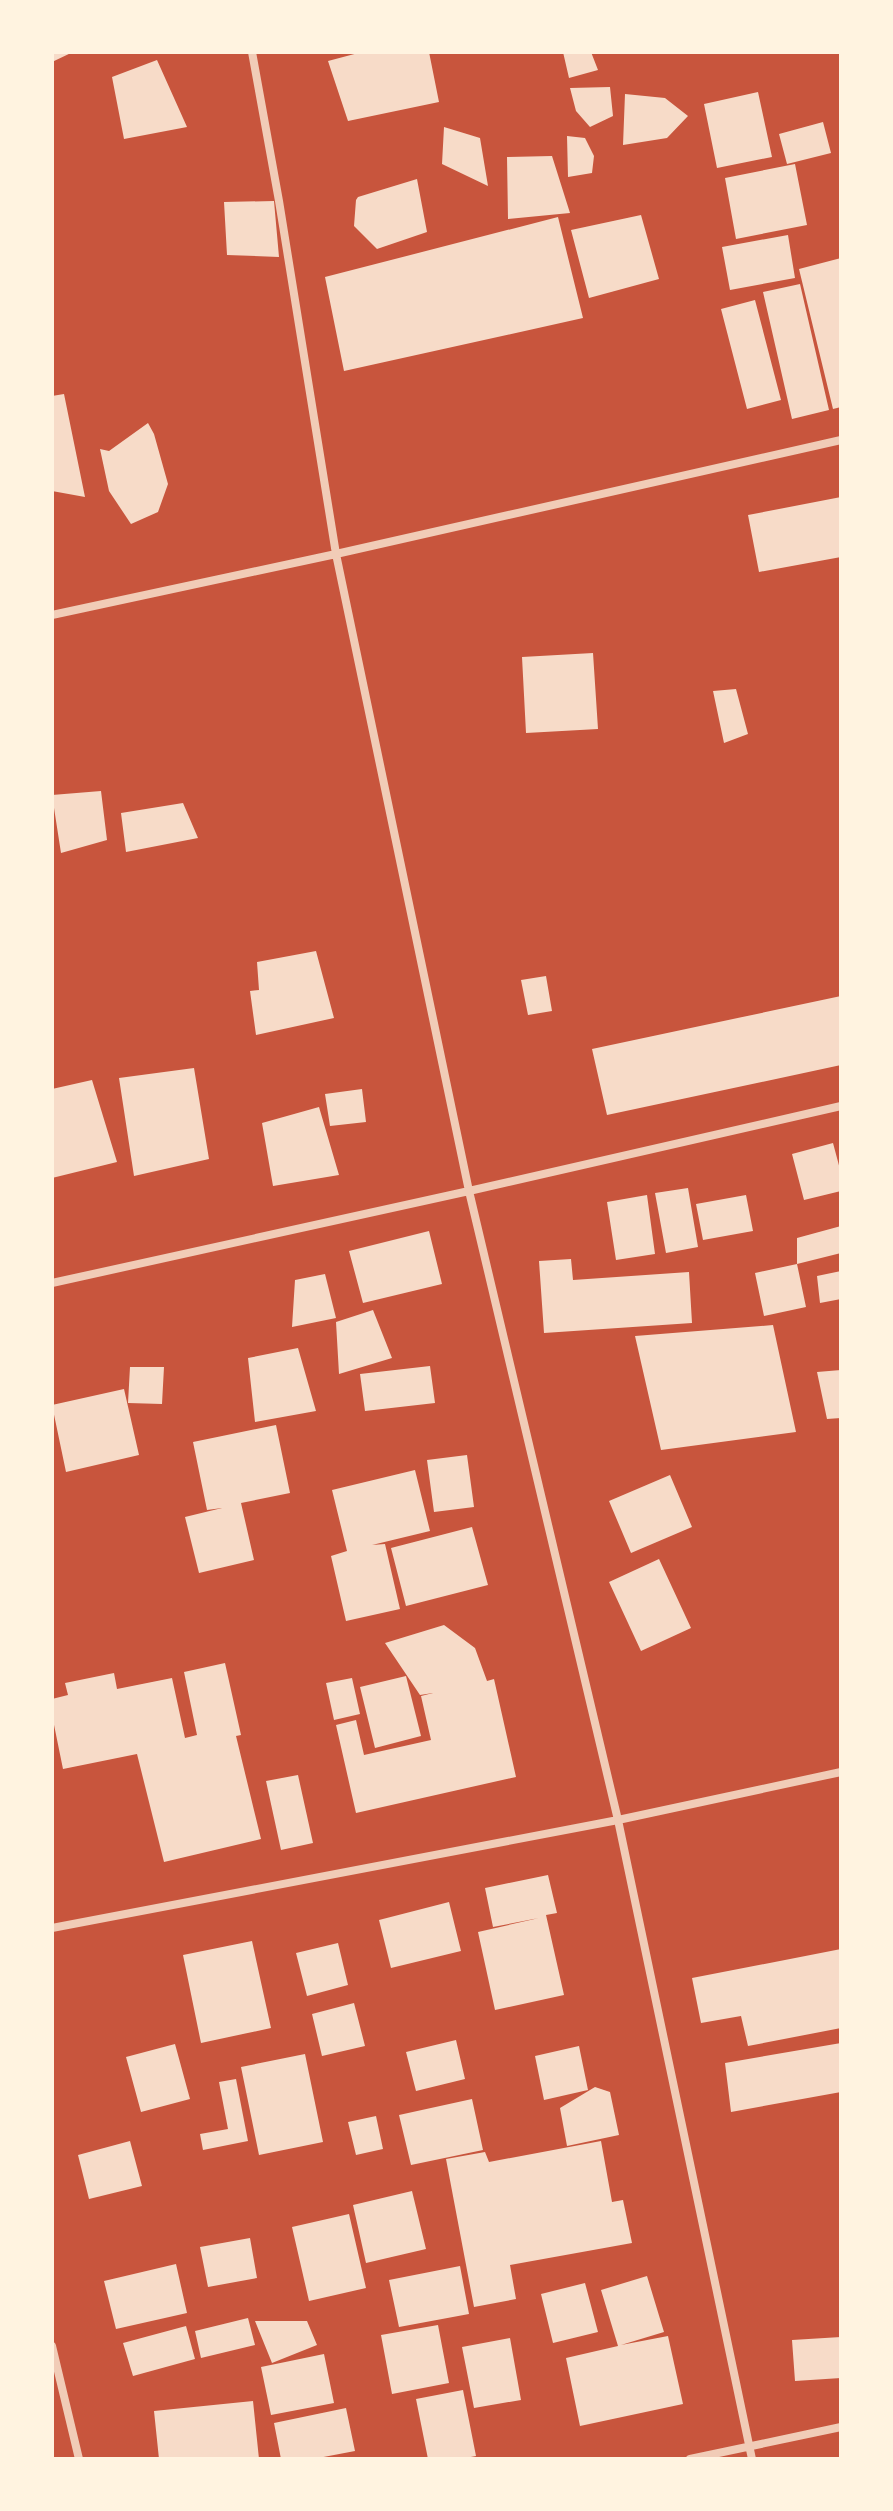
<svg xmlns="http://www.w3.org/2000/svg" width="893" height="2511" viewBox="0 0 893 2511" font-family="'Roboto Condensed',sans-serif">
	<rect width="100%" height="100%" fill="#c8553d"/>
	<path fill="#f7dbc8" d="M52,52H73L52,62Z
		M362,52H429L439,102L348,121L328,61Z
		M563,52H591L598,70L569,78Z
		M157,60L187,127L124,139L112,77Z
		M610,87L613,116L590,127L576,111L570,88Z
		M758,92L772,157L717,168L704,104Z
		M625,94L665,98L688,116L667,138L623,145Z
		M823,122L831,153L787,164L779,134Z
		M444,127L480,138L488,186L442,164Z
		M567,136L585,138L594,156L592,173L568,177Z
		M552,156L570,213L508,219L507,157Z
		M795,164L807,225L736,239L725,178Z
		M417,179L427,232L377,249L354,226L356,200L358,197Z
		M274,201L279,257L227,255L224,202Z
		M641,215L659,279L589,298L571,230Z
		M558,217L583,318L344,371L325,277Z
		M788,235L795,278L730,290L722,247Z
		M841,258V407L833,409L799,269Z
		M800,284L829,410L792,419L763,292Z
		M755,300L781,400L747,409L721,309Z
		M64,394L85,497L52,491V396Z
		M148,423L154,434L168,484L158,512L131,524L109,491L100,449L109,451Z
		M841,497V557L759,572L748,515Z
		M593,653L598,729L526,733L522,657Z
		M736,689L748,734L724,743L713,691Z
		M101,791L107,840L61,853L52,795Z
		M183,803L198,838L126,852L121,813Z
		M316,951L334,1018L256,1035L250,991L259,990L257,962Z
		M546,976L552,1011L528,1015L521,980Z
		M841,996V1065L607,1115L592,1049Z
		M194,1068L209,1159L134,1176L119,1078Z
		M92,1080L117,1162L52,1178V1089Z
		M362,1089L366,1122L330,1126L325,1094Z
		M319,1107L339,1175L273,1186L262,1123Z
		M833,1143L841,1173V1191L804,1200L792,1154Z
		M688,1188L698,1247L666,1253L655,1193Z
		M647,1195L655,1254L616,1260L607,1202Z
		M746,1195L753,1231L703,1240L696,1204Z
		M841,1226V1253L797,1264L806,1307L764,1316L755,1273L797,1264V1238Z
		M429,1231L442,1284L363,1303L349,1251Z
		M571,1259L573,1280L689,1272L692,1323L544,1333L539,1261Z
		M841,1271V1299L820,1303L817,1276Z
		M325,1274L336,1318L292,1327L295,1280Z
		M373,1310L392,1358L339,1374L336,1322Z
		M773,1325L796,1432L661,1450L635,1336Z
		M298,1348L316,1411L255,1422L248,1358Z
		M430,1366L435,1403L365,1411L360,1374Z
		M130,1367H164L162,1404L128,1403Z
		M841,1370V1418L827,1419L817,1372Z
		M124,1389L139,1455L66,1472L52,1405Z
		M276,1425L290,1493L241,1503L254,1560L199,1573L185,1517L222,1508L207,1510L193,1442Z
		M467,1455L474,1507L434,1512L427,1460Z
		M415,1470L430,1531L372,1545L385,1544L400,1609L346,1621L331,1556L347,1551L332,1490Z
		M670,1475L692,1527L631,1553L609,1501Z
		M472,1527L488,1585L406,1606L391,1548Z
		M659,1559L691,1628L641,1651L609,1582Z
		M444,1625L475,1648L487,1681L494,1679L516,1777L356,1813L336,1725L356,1720L364,1755L431,1740L421,1696L433,1693L420,1695L385,1643Z
		M225,1663L241,1735L236,1736L261,1839L164,1862L137,1754L63,1769L52,1715V1699L68,1695L65,1683L114,1673L117,1689L172,1678L185,1738L197,1735L184,1672Z
		M406,1676L421,1736L375,1748L360,1687Z
		M352,1678L360,1714L334,1720L326,1683Z
		M298,1775L313,1843L281,1850L266,1781Z
		M548,1875L557,1913L546,1915L564,1995L495,2010L478,1932L539,1918L493,1927L485,1888Z
		M449,1902L461,1951L391,1968L379,1920Z
		M252,1941L271,2028L201,2043L183,1955Z
		M338,1943L348,1985L307,1996L296,1953Z
		M841,1949V2028L748,2046L741,2016L701,2023L692,1978Z
		M354,2003L365,2046L322,2056L312,2014Z
		M456,2040L465,2079L416,2091L406,2052Z
		M841,2043V2092L731,2112L725,2063Z
		M175,2044L190,2099L141,2112L126,2057Z
		M579,2046L588,2090L544,2100L535,2056Z
		M305,2054L323,2142L259,2155L241,2067Z
		M236,2079L248,2141L203,2150L200,2134L228,2129L219,2082Z
		M595,2087L610,2092L619,2135L567,2146L560,2108Z
		M472,2099L483,2150L411,2165L399,2115Z
		M376,2116L383,2149L356,2155L348,2122Z
		M130,2141L142,2186L89,2199L78,2155Z
		M601,2141L612,2202L623,2200L632,2243L510,2265L516,2299L474,2307L446,2159L485,2152L489,2162Z
		M412,2191L426,2249L366,2263L353,2205Z
		M349,2214L366,2288L309,2301L292,2227Z
		M250,2238L257,2278L208,2287L200,2247Z
		M176,2264L187,2313L116,2329L104,2281Z
		M460,2266L469,2314L399,2327L389,2280Z
		M647,2276L664,2332L621,2345L668,2336L683,2404L580,2426L566,2358L618,2346L601,2290Z
		M585,2283L598,2332L553,2343L541,2294Z
		M248,2318L255,2345L201,2358L195,2331Z
		M255,2321H307L317,2345L272,2363Z
		M438,2325L449,2383L392,2394L381,2335Z
		M186,2326L195,2359L133,2376L123,2343Z
		M841,2337V2378L795,2381L792,2340Z
		M510,2338L521,2400L474,2408L462,2347Z
		M324,2354L334,2403L271,2415L261,2367Z
		M463,2390L476,2456L460,2459H428L416,2399Z
		M253,2401L259,2459H159L154,2411Z
		M346,2408L355,2451L313,2459H281L274,2423Z"/>
	<g fill="none" stroke-linecap="round" stroke-linejoin="round">
		<path stroke="#f1ccb7" stroke-width="8" d="M252,52L279,201L336,554L469,1191L618,1820L752,2459
			M52,615L336,554L841,440
			M52,1283L469,1191L841,1106
			M52,1928L618,1820L841,1772
			M52,2346L79,2459
			M690,2459L841,2427"/>
	</g>
	<rect width="893" height="2511" fill="none" stroke="#fff3e0" stroke-width="108"/>
</svg>
